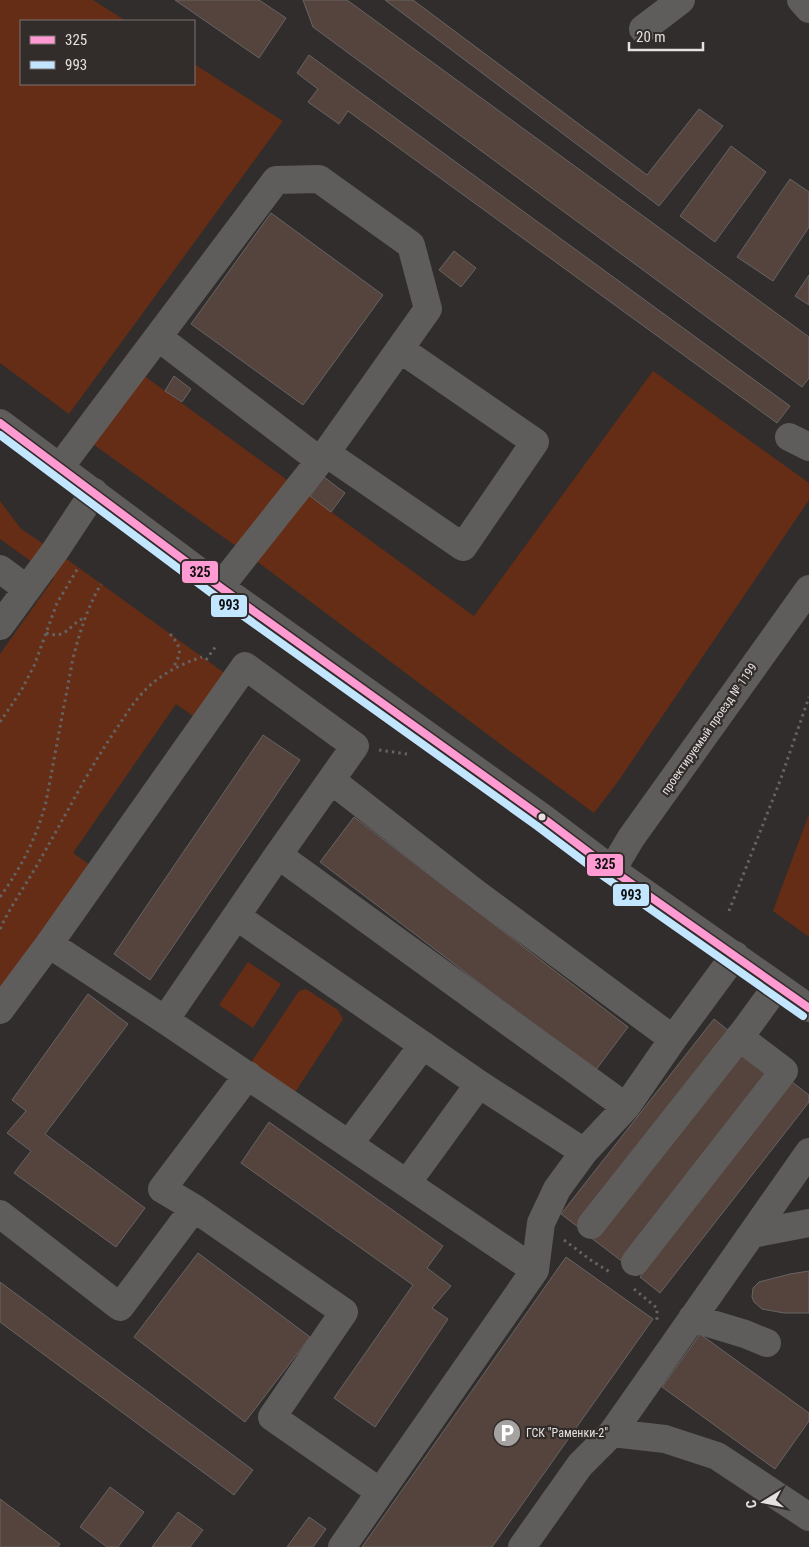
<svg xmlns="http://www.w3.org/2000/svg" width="809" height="1547" viewBox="0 0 809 1547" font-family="'Roboto Condensed',sans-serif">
	<rect width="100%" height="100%" fill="#302d2c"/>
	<path fill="#662d16" d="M0,0H93L126,21H21V84H194V64L283,121L69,414L0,363Z
		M135,369L474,616L653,371L809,483V500L619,780L594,813L503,746L247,554L83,437Z
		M0,501L21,529L68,560L234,680L203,723L176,704L73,853L100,872L0,1010V654L54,578L0,539Z
		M809,814V937L773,911Z
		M248,962L281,984L253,1028L219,1005Z
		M306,989L338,1010L343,1019L294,1094L250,1064L299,991Z"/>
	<path fill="#55443d" stroke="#676463" d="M175,0H259L286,18L259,58Z
		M303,0H347L809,337V378L802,387L313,27Z
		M385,0H413L647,175L699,109L723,126L659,206Z
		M309,55L790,406L777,423L348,111L339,124L308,102L318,89L297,73Z
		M731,146L766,172L715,242L680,216Z
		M790,179L809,192V227L773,281L737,257Z
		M271,213L383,295L303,405L191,324Z
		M454,251L476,268L461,287L439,270Z
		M809,275V305L795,296Z
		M174,376L191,389L182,402L165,391Z
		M324,477L345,493L331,512L310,496Z
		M263,735L300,760L150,980L114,954Z
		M354,817L628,1027L595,1071L320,862Z
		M88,994L128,1024L45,1134L145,1208L116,1247L14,1173L31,1151L7,1133L26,1111L12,1100Z
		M714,1019L734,1035L582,1230L561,1214Z
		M739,1044L772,1070L623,1262L590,1237Z
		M792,1082L809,1095V1102L660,1293L640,1277Z
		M269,1122L443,1246L427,1268L451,1286L432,1308L448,1319L375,1427L334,1398L413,1285L241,1163Z
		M198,1253L310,1337L245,1422L134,1337Z
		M566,1257L653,1319L492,1547H362Z
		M809,1271V1313H784L762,1309L754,1302L752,1297L753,1288L759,1282L790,1274Z
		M0,1282L253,1470L234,1495L0,1322Z
		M700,1334L809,1413V1421L775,1469L662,1387Z
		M110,1487L144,1512L118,1547H107L80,1527Z
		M0,1499L60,1544L58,1547H0Z
		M178,1512L203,1530L190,1547H152Z
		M309,1517L326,1529L313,1547H287Z"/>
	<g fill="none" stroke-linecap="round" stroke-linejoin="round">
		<path stroke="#656362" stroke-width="3" stroke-dasharray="2.5 4" stroke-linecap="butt" d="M46,633C67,640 68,625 84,618
			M170,634C182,648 182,652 173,668
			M206,660L216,646
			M0,722L21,691L34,666L57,603L78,568
			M379,750L407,754
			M0,897C22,866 36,839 46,802L73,658C80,632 87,608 101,584
			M729,911L780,781L809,697
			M0,929C11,905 27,883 40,860C66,815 89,768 119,725C125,716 131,706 139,697C155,677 178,665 202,657
			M564,1240L592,1261L610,1272
			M634,1289L657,1308V1322"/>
		<path stroke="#5f5d5c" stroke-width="28" d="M801,0L809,9
			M643,29L681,0
			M158,337L320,461
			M0,423L220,587L543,818L612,870L809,1008
			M789,437L809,447
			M326,453L463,547L535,442L400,349
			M60,467L276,180L319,179L411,245L428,309L326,453L220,587
			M0,569L27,589
			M0,626L55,551L94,492
			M278,855L626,1107
			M612,870L631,838L809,589
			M236,916L479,1084L584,1152
			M49,944L245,666L355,746L331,780
			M0,1010L49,944L165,1020L535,1270
			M165,1020L278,855L331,780L477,894L673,1039
			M349,1144L423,1045
			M407,1183L479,1084
			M194,1208L344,1312L272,1417L380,1492
			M0,1214L120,1307L194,1208L162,1189L248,1075
			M591,1225L745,1030L777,986
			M752,1234L809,1223
			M635,1262L784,1071L739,1037
			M692,1318L745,1334L767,1343
			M612,1433L809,1152
			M342,1547L535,1270L541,1223L557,1189L584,1152L626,1107L673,1039L735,955
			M522,1547L580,1465L612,1433L665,1439L717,1456L809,1517"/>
		<defs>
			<path id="bus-1" d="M0,423L220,587L543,818L612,870L809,1008"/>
			<path id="bus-2" d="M0,435L214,595L537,826L606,878L803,1016"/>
		</defs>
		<use href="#bus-1" stroke="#322c2a" stroke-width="11"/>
		<use href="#bus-2" stroke="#322c2a" stroke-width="11"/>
		<use href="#bus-1" stroke="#ff9ad2" stroke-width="8"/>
		<use href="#bus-2" stroke="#c2e6ff" stroke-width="8"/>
	</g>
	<defs>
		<symbol id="parking-disc" viewBox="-11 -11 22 22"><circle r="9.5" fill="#a6a2a1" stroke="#322c2a"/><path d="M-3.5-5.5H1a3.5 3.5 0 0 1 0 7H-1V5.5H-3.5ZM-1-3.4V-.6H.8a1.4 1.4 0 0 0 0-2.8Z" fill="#fff"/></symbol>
	</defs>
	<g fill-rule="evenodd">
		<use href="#parking-disc" x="491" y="1417" width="32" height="32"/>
	</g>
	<circle fill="#e5e1e0" stroke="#322c2a" stroke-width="2" cx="542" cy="817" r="4.5"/>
	<g text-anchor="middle" stroke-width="4.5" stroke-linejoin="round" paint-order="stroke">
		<g font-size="12" fill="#e5e1e0" stroke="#322c2a">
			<text transform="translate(709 729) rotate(-55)" y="4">проектируемый проезд № 1199</text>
		</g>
		<g font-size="12" fill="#e5e1e0" stroke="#322c2a" text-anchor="start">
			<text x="526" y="1437">ГСК "Раменки-2"</text>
		</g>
	</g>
	<g stroke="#322c2a" stroke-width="2">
		<rect x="181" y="560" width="38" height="24" rx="5" fill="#ff9ad2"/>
		<rect x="210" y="594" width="38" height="24" rx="5" fill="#c2e6ff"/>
		<rect x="586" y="853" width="38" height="24" rx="5" fill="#ff9ad2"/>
		<rect x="612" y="883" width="38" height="24" rx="5" fill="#c2e6ff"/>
	</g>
	<g font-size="14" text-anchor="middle" font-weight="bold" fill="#111">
		<text x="200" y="577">325</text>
		<text x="229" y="610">993</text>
		<text x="605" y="869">325</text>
		<text x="631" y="900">993</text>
	</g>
	<rect x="20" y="20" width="175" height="65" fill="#322c2a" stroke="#7a7473"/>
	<rect x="30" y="36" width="25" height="8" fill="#ff9ad2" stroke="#7a7473"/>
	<text x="65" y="45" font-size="15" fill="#e5e1e0">325</text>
	<rect x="30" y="61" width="25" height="8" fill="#c2e6ff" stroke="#7a7473"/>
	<text x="65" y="70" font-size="15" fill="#e5e1e0">993</text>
	<g transform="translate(764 1502) rotate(260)" stroke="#322c2a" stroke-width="4" paint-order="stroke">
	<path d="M0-4L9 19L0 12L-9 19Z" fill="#e5e1e0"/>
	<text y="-8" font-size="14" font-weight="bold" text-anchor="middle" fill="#e5e1e0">С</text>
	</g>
	<path d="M629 42v8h74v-8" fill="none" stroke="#e5e1e0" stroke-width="2.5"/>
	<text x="636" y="42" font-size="15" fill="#e5e1e0" stroke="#322c2a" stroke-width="4" paint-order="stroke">20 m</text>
</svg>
